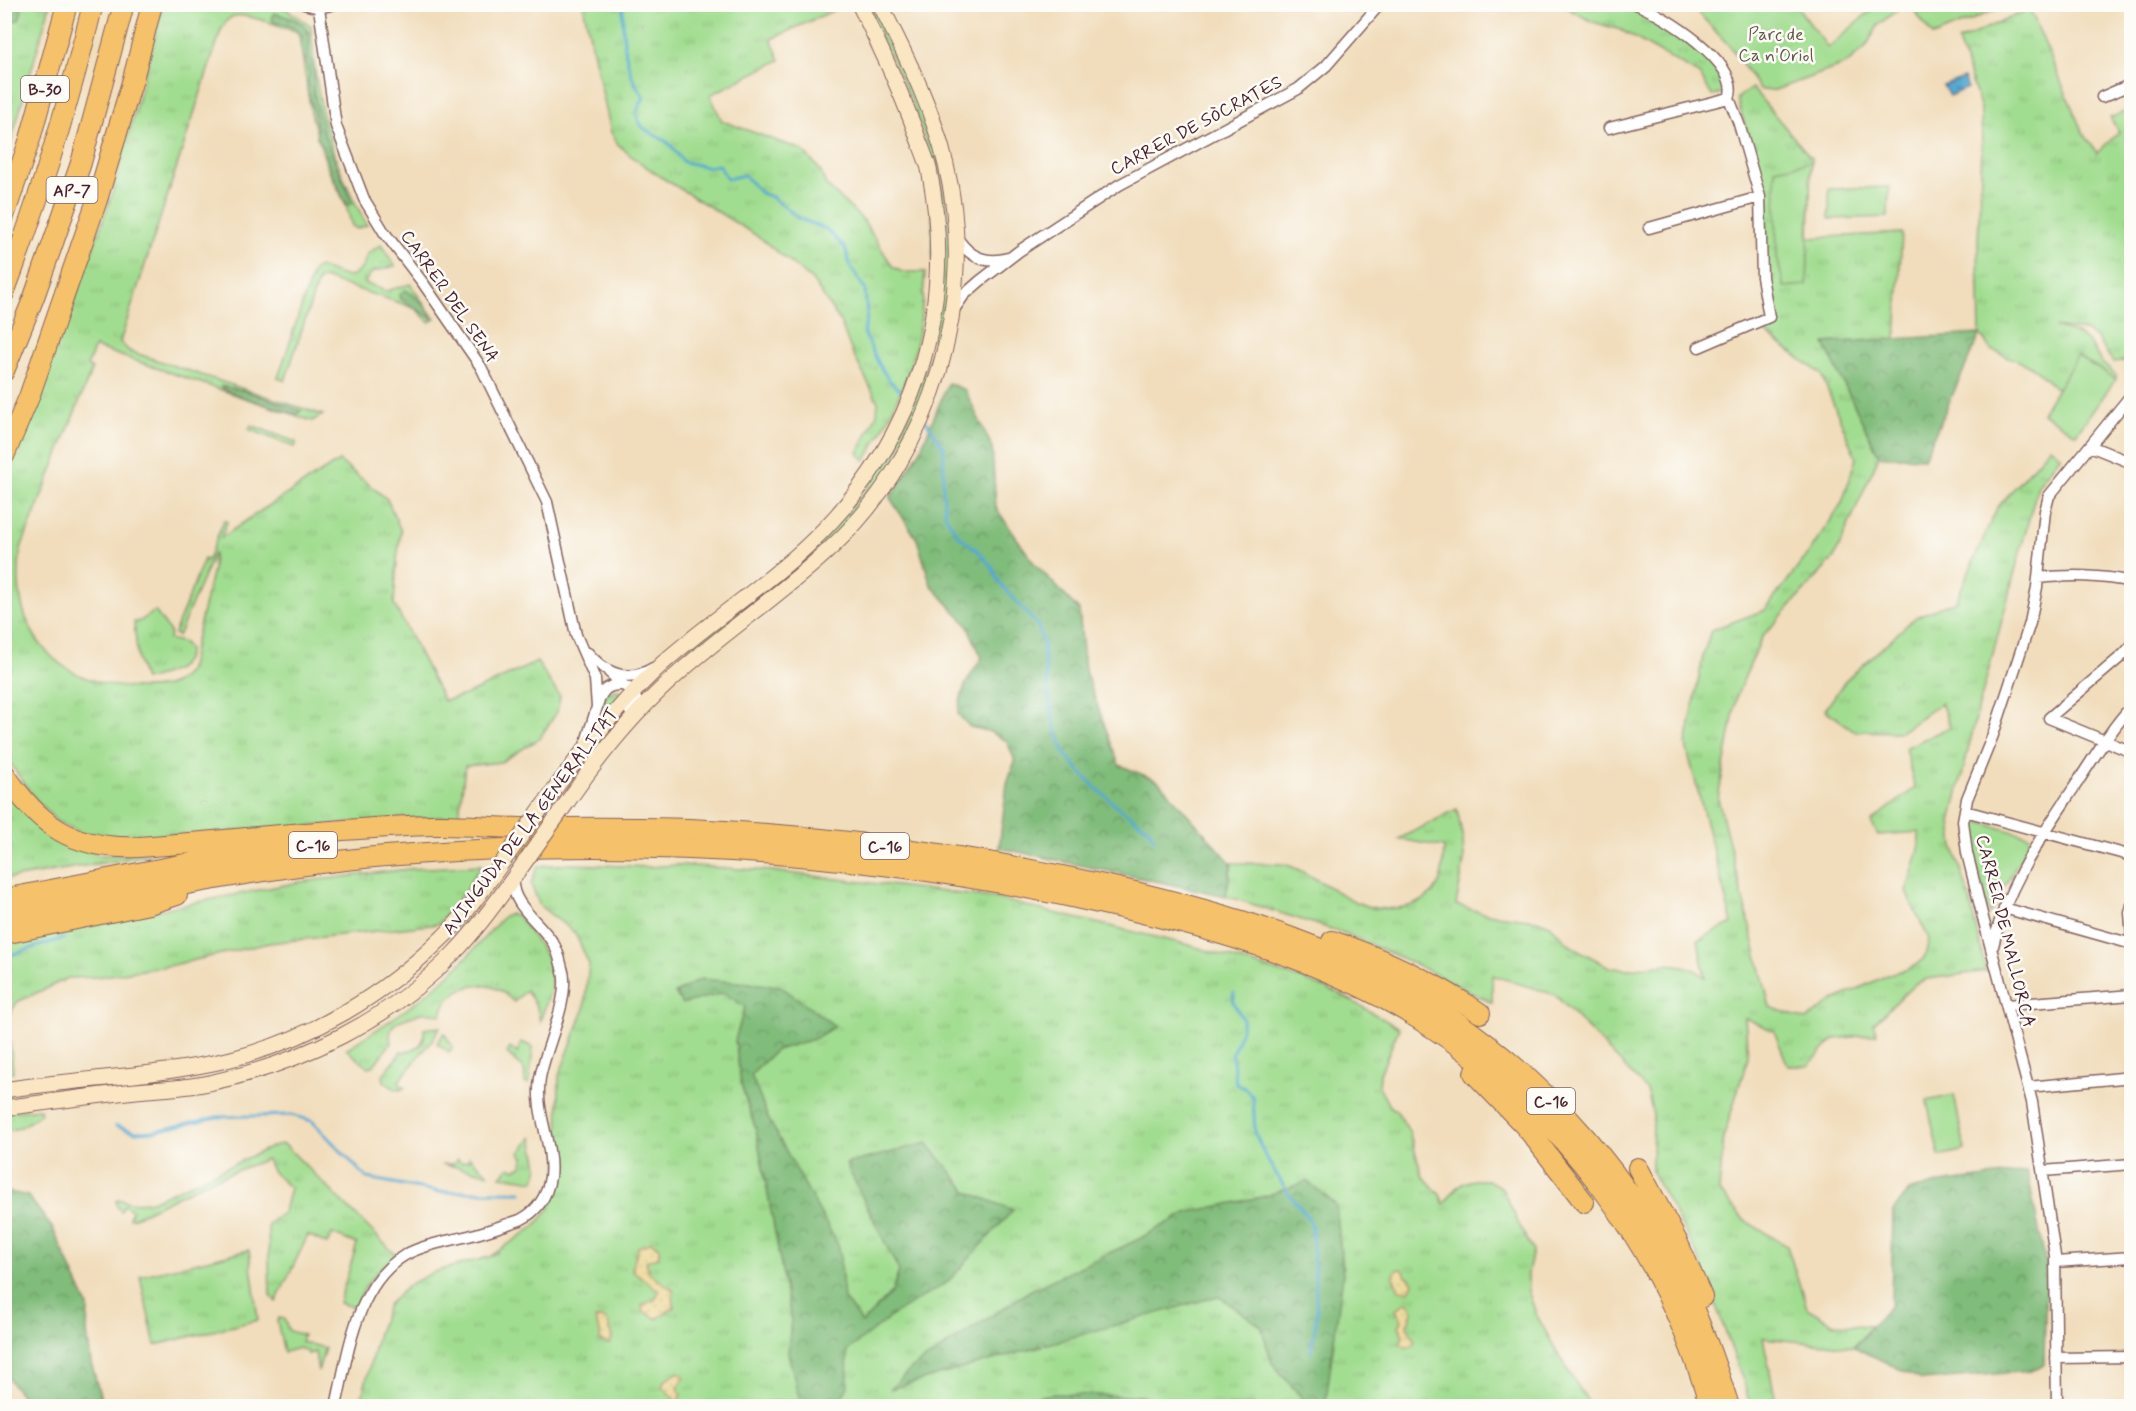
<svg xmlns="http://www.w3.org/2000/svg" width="2136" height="1411" viewBox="0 0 2136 1411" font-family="Mynerve,sans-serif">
	<defs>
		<pattern id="grass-tufts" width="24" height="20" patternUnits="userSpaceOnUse" patternTransform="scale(1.5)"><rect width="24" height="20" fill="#a1dd90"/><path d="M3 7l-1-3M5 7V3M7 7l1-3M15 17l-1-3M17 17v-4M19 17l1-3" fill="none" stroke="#8cbd7c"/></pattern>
		<pattern id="forest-crowns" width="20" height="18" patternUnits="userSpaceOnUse" patternTransform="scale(1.5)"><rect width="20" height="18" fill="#80bc7a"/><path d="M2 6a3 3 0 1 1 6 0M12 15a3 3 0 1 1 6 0" fill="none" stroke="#6b9864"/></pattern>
		<pattern id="sand-dots" width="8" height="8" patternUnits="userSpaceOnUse" patternTransform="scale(1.5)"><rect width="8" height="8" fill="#eeda9e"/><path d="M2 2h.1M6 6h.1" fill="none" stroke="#cebb88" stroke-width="1.8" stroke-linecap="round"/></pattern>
		<pattern id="water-ripples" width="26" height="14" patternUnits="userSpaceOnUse" patternTransform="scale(1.5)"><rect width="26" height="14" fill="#55a9d1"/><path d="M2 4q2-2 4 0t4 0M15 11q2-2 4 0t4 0" fill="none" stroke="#4889aa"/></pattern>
	</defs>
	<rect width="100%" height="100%" fill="#fdfcf7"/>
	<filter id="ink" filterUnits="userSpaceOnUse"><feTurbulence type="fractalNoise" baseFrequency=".0167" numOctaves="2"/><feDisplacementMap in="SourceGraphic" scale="12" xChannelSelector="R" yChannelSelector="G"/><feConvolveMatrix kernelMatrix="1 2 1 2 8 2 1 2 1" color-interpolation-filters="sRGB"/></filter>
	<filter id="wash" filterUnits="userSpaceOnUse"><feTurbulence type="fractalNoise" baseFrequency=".008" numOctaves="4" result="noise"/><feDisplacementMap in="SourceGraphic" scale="24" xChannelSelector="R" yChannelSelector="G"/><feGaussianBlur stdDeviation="1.35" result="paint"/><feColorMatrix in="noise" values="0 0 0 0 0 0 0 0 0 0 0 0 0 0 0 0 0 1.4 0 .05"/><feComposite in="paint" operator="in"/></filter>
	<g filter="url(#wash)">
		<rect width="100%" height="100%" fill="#f1ddbc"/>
		<path fill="url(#grass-tufts)" stroke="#767e5e" stroke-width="1.5" d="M652,4L845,5L771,39L780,60L710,95L722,121L802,150L820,170L826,185L863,220L893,267L902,272H925C923,297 922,322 916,346C906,387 886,425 865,461L858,453L877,414L878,402L852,352L840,321L812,280L759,237L661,177L631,156L617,143L611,132L583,5Z
			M5,5H50L5,162Z
			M163,5H282C290,15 303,17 311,27C316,103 329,158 367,225L357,229L352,226L346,205L328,169L321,148L311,113L299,35L296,31C281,27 248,13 234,16C227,18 225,24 221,30L120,342L129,351L323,415L312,421L95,347L87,366L92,369L21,548C7,633 58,688 144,688C161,688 177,687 188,671C192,664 193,652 195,644C201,619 207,594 213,569L214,553L178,636L174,634L204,559L208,560L224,520L227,522L221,538L256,514L339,461L387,499L401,531L397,559L394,604L444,701L468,694L537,662L560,697L557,712L539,739L501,762L465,766L459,816L120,839L84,834L56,821L33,796L5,756L4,474L70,313L113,192Z
			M866,5H874L903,63L934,140L947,208L951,256L947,313L928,389L892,464L870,497L830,541L684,662L679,657L839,522L868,487L906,422L933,348L932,164L920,122L909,95Z
			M1566,5C1584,5 1604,2 1622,5C1651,9 1721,59 1727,88L1724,93L1712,96L1700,75L1621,30L1593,22L1572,11Z
			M2030,9L2082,131L2097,153L2119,132L2110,118L2131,109L2132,313L2126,323L2131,325V360L2113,362L2098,340L2086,331L2054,327L2077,334L2089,343L2102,363L2116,375V379L2077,356L2057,389L2031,366L1991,350L1980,334L1978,242L1982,149L1981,108L1958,41Z
			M1752,88L1811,158L1809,238L1902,233L1896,339L1824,343L1879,456L1834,558L1762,637L1737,695L1718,799L1770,1007L1806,1020L1834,1000L1892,973L1906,970L1916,965L1925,957L1929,939L1906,892L1919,850V832L1878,835L1871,822L1915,788L1905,748L1950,727L1941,703L1900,732L1855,731L1825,710L1845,681L1916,617L1956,601L1997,508L2050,447L2061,456L2038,485L1975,721L1951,822L1954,847L1968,893L1986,971L1927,979L1915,984L1873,1024L1877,1034L1834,1039L1808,1066H1788L1774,1031L1745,1018L1748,1057L1724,1136L1719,1190L1744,1220L1787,1246L1807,1308L1834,1324L1871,1326L1854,1347L1763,1338L1777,1406H1750L1745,1386L1698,1256L1652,1172L1653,1115L1647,1090L1555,995L1492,975V1003L1417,965L1344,933L1226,896L1232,863C1245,864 1275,862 1287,865C1311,873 1336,894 1361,904C1384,914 1427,909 1439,883C1444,873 1443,858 1444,847L1399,839L1457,809L1463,840L1464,861L1456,905L1487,914L1537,920L1550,925L1571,946L1611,968L1629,969L1667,964L1683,966L1695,970L1705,977L1698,940L1732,923L1686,745L1703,656L1711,630L1765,610L1809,553L1842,503L1856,458L1821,374L1764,332L1763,325C1768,323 1772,322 1773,316C1776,304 1769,288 1767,275C1763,238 1767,201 1758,165C1753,142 1742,121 1737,98Z
			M381,245L395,266L372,272L364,283L386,291L410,284L435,319L429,322L416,309L403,304L323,278L318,281L285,381L278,378L313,271L319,267L347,277L354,275L363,267L367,254Z
			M251,425L296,442V445L294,447L249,429Z
			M155,611L170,632L169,639L184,643L189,649C187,672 163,675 144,680L138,660L134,622L140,621Z
			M617,690L624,694L597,725L601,705L608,693Z
			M4,785L38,826L97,855L156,854L5,879Z
			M571,864L650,867L678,865L771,871L995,898L1041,910L1189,945L1299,978L1338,993L1399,1028L1380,1074L1379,1087L1389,1106L1396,1110L1409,1131L1422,1175L1440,1195L1444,1204L1456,1188L1464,1183L1474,1180H1488L1502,1188L1522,1231L1533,1250L1528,1272V1291L1537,1316L1566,1368L1591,1406H360L378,1333L388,1305L410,1284L434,1272L489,1257L534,1227L548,1210L554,1193L558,1174L559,1076L584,1010L589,964L575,933L540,906L531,884L538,866Z
			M481,865L466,890L438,924L269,943L173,965L97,977L68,978L17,1002L8,1017L13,1072L5,1074V940L300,882L409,869Z
			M509,914L516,915L521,920L546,955L552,973L551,990L540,1021L537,1007L526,990L514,1002C509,998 504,992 499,990C477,978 446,990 441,1015C421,1011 425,1012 407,1018C393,1022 388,1028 391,1043L373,1066L368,1067L346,1049C385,1025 423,1000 456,968C473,952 488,933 504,916Z
			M440,1027L433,1039L398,1082L405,1088C396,1093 391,1086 384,1081L383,1075L401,1052C416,1051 426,1045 424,1029Z
			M444,1033L453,1047L449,1052L437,1043Z
			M521,1042L533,1047L529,1084L525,1083L524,1069L507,1053L510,1048L517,1053Z
			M40,1109L41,1113C30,1122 19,1131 5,1130L4,1112Z
			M532,1137L538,1166L535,1181L501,1176L509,1167L515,1169L522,1166L524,1157L520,1153Z
			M284,1144L397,1256C378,1268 363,1286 356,1308L339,1303L357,1244L332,1234L327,1244L308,1235L276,1302L270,1295L268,1224L284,1212L290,1188L272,1171L267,1159L204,1183L133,1218H129L132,1210L124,1205L121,1211L117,1207L116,1201L118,1199C130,1203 139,1204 152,1201L276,1145Z
			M469,1157L489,1174L442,1164H452L458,1159L461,1162L469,1160Z
			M249,1250L258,1320L155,1345L140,1276Z
			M279,1318L284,1319L289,1331L303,1335L301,1342L325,1348L318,1371L315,1352L308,1354L307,1351L299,1348L284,1352L277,1321Z"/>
		<path fill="url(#forest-crowns)" stroke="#656e52" stroke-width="1.5" d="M10,5L20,6L22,9L19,20L5,22V8Z
			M274,13L294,19L303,24L309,33V53L314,71V93L324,134L352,203L348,205L343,199L337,182L331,172L324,149L317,137L315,115L307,90L309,73L300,45L302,37C296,26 284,25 274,22L271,18Z
			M405,290C416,295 428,308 432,319L401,299L400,295Z
			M1980,334L1924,458L1879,456L1824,343Z
			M948,383L965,390L992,447L996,508L1034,563L1079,610L1085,671L1119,765L1158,781L1231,863L1226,896L999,848L1007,784L1015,761L1007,741L988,731L970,727L958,714C961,689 968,678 982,658L967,625L931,585L917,539L890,498L920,451Z
			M221,386L245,391L301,411L297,414C272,407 246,399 222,389Z
			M701,979L780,986L835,1026L814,1039L776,1050L751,1075L768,1118L839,1247L844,1299L862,1323L892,1292L899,1271L846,1164L927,1143L968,1192L1013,1210L948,1282L894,1314L847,1351L848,1386L837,1406H763L766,1402L800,1401L788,1353L791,1319L756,1130L741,1084L735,1040L745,1007L724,993L682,1004L675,993Z
			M2027,1172L2046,1264L2044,1364L2031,1371L1922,1380L1854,1347L1891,1305L1893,1211L1910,1190L1947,1182Z
			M1307,1181L1336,1205L1343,1275L1325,1406H1309L1272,1363L1261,1326L1218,1296L890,1389L912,1368L1031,1290L1139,1239L1186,1213L1266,1196Z
			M5,1191L28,1196L53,1229L88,1306L87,1332L91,1362L103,1406H29L8,1378L10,1362L6,1328L4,1325Z
			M1052,1394L1140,1396L1188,1406H994Z"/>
		<path fill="url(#sand-dots)" stroke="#9c7c64" stroke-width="1.5" d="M651,1242L659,1247V1257L646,1261L649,1273L673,1290L674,1307L657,1319L643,1311L642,1305L655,1300L659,1291L632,1270L638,1247Z
			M1401,1269L1404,1271L1406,1277L1409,1278L1413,1283L1409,1291L1399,1289L1393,1277L1396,1270Z
			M1406,1302L1411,1306L1412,1312L1407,1326L1415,1341L1413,1345L1407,1348L1400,1344L1403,1336L1399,1326L1402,1321L1396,1310Z
			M602,1318L608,1322L612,1339L609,1344L600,1341V1332L595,1319Z
			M679,1372L685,1377L678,1387L681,1395L677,1402C670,1397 669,1391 662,1387L664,1381Z"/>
		<path fill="#a1dd90" stroke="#767e5e" stroke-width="1.5" d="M1696,4L1796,5L1828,48L1877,5H2007L1933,36L1914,10L1902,7L1879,24L1865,48L1846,64L1775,90H1760L1732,49L1693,7Z
			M1811,162L1807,285L1784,287L1777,257L1775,169Z
			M1889,187L1888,217L1829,219V189Z
			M2077,356L2116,379L2076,434L2042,413Z
			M1975,821L2029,836L2030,841L1989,915L1972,845L1970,822Z
			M1954,1095L1965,1150L1939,1156L1927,1101Z"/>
		<path fill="url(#water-ripples)" stroke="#50647e" stroke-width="1.5" d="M1964,78L1968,88L1949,96L1943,86Z"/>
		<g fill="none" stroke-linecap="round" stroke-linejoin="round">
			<path stroke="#55a9d1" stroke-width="3" d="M623,4C622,35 624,72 644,97C642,103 636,109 637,115C638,131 659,135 668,143C675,148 678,157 684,162L708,167L719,165L727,179L744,175L761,193L772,197L800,219L826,229L845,248L851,268L865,289L867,316L864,331L866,337C876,358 885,383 906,394
				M926,421L944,448L943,487L945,515L958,535L979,552L992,567L999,582L1038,626L1043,643L1048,692L1052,714L1058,738L1066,755L1081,773L1096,788L1122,810L1148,828L1154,839
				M4,957L64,938
				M1234,993L1233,1002L1243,1019L1240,1035L1232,1054L1236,1084L1246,1089L1253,1097L1255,1133L1266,1158L1289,1194L1308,1217L1312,1226L1317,1315L1311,1351
				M116,1126L136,1132L155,1131L217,1117L292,1115L312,1121L367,1178L440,1192H521"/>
		</g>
	</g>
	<g filter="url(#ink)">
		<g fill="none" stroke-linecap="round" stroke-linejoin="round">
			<defs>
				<path id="street" d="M304,4L319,8L335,4
					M1636,4C1663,15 1743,64 1729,98L1739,124L1760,197L1762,277L1769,317L1699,347
					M2130,4L2132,8
					M319,8L336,126L364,199L384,232L423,283L481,367L547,502L576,635L595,679L597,707L586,742
					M2102,97L2132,84
					M1609,128L1729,98
					M1649,228L1760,197
					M956,236C968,256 985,265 1008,258
					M953,311L964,295L980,281L1019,251L1119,185L1298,89L1326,66L1380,4
					M2090,446L2132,463
					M2038,578C2071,575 2099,575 2132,582
					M2132,645L2124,654L2049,718L2132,752
					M588,653C605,673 627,684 653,668
					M609,672L623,685L634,691L637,703L630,712
					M598,703C602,690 608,684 623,685
					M1965,811L2132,856
					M2132,905L2130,913L2132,938
					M2004,908L2132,944
					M1993,946C2006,886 2042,836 2075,786C2093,759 2110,730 2132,706
					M2007,1005L2132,995
					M2028,1087L2132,1077
					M2043,1171L2132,1164
					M2055,1262L2132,1257
					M2056,1358L2132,1357
					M336,1406C348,1355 355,1285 405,1255C425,1244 450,1241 472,1235C488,1231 504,1225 520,1220C538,1211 547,1197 550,1177C554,1144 534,1113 540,1078C545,1048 572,996 562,968C560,960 558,950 553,943C541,923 510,904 513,879
					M2057,1406L2055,1256L2032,1102L1983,918L1967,853L1963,821L1967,799L1993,735L2030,623L2037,587L2045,511L2049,496L2132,394"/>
				<path id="secondary" d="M568,801C601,753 637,709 681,671C731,627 786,591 834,545C934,451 978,298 946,165C933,108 906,56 880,4
					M545,803C580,753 618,704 663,663C709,622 761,589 806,547C913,447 958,313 929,169C926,157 920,145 916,133C900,89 880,46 859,4
					M4,1090C79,1078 157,1077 231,1059C311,1039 384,995 442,938C462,919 478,896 494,874
					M4,1108C48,1102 92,1096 136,1091C160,1089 185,1088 209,1083C300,1064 390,1020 455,952C478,928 498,900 517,873"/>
				<path id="highway" d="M4,216L30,139L67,4
					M4,293C40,198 69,102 93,4
					M4,371L34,297L81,163L124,4
					M4,456L29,397L97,200L133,79L152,4
					M4,773C39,826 74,850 139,847C237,840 335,828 433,825C463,824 494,828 525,828C580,828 635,827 690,829C834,836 978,856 1118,888C1235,915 1351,950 1451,1018C1550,1085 1632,1179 1683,1286C1702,1325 1716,1365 1729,1406
					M4,899L180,865L311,845
					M4,917C136,895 266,865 399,855C641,835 881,852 1117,907C1218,930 1328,962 1417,1018C1559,1106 1664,1246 1710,1406
					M4,934L149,904L177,895
					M1332,941C1385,959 1434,982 1480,1013
					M1474,1073L1526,1127L1584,1202
					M1638,1168L1677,1241L1702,1297"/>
			</defs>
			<use href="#street" stroke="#84625e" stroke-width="13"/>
			<use href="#secondary" stroke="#84625e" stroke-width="17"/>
			<use href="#highway" stroke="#84625e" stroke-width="22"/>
			<use href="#street" stroke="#fff" stroke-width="10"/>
			<use href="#secondary" stroke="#fbe6c4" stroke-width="15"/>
			<use href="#highway" stroke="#f5c16b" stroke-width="20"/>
			<defs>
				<path id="secondary-bridge" d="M517,873L568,801
					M494,874L545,803"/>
			</defs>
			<use href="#secondary-bridge" stroke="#84625e" stroke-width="17" stroke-linecap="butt"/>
			<use href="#secondary-bridge" stroke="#fbe6c4" stroke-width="15"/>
		</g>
	</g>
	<g text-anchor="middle" stroke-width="5" stroke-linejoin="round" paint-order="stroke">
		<g fill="#fdfcf7" stroke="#806168" stroke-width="1.5">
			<rect x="21" y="76" width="48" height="26" rx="4.5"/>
			<rect x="46.5" y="177" width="51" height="26" rx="4.5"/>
			<rect x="289" y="832" width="48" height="26" rx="4.5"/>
			<rect x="861" y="833" width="48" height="26" rx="4.5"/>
			<rect x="1527" y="1088" width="48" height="26" rx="4.5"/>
		</g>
		<g font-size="16" font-weight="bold" fill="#4a1f2b">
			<text x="45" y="95">B-30</text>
			<text x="72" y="196">AP-7</text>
			<text x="313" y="851">C-16</text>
			<text x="885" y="852">C-16</text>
			<text x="1551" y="1107">C-16</text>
		</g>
		<g font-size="18" fill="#645849" stroke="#fdfcf7">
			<text x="1776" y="40">Parc de<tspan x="1776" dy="21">Ca n'Oriol</tspan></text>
		</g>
		<g font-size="18" fill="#4a1f2b" stroke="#fdfcf7">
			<text transform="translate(1196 125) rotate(-28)" y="6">CARRER DE SÒCRATES</text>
			<text transform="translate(450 296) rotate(55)" y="6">CARRER DEL SENA</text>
			<text transform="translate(530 821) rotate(-53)" y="6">AVINGUDA DE LA GENERALITAT</text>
			<text transform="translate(2006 931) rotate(76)" y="6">CARRER DE MALLORCA</text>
		</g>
	</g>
	<rect width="2136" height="1411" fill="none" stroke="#fdfcf7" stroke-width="24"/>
</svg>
